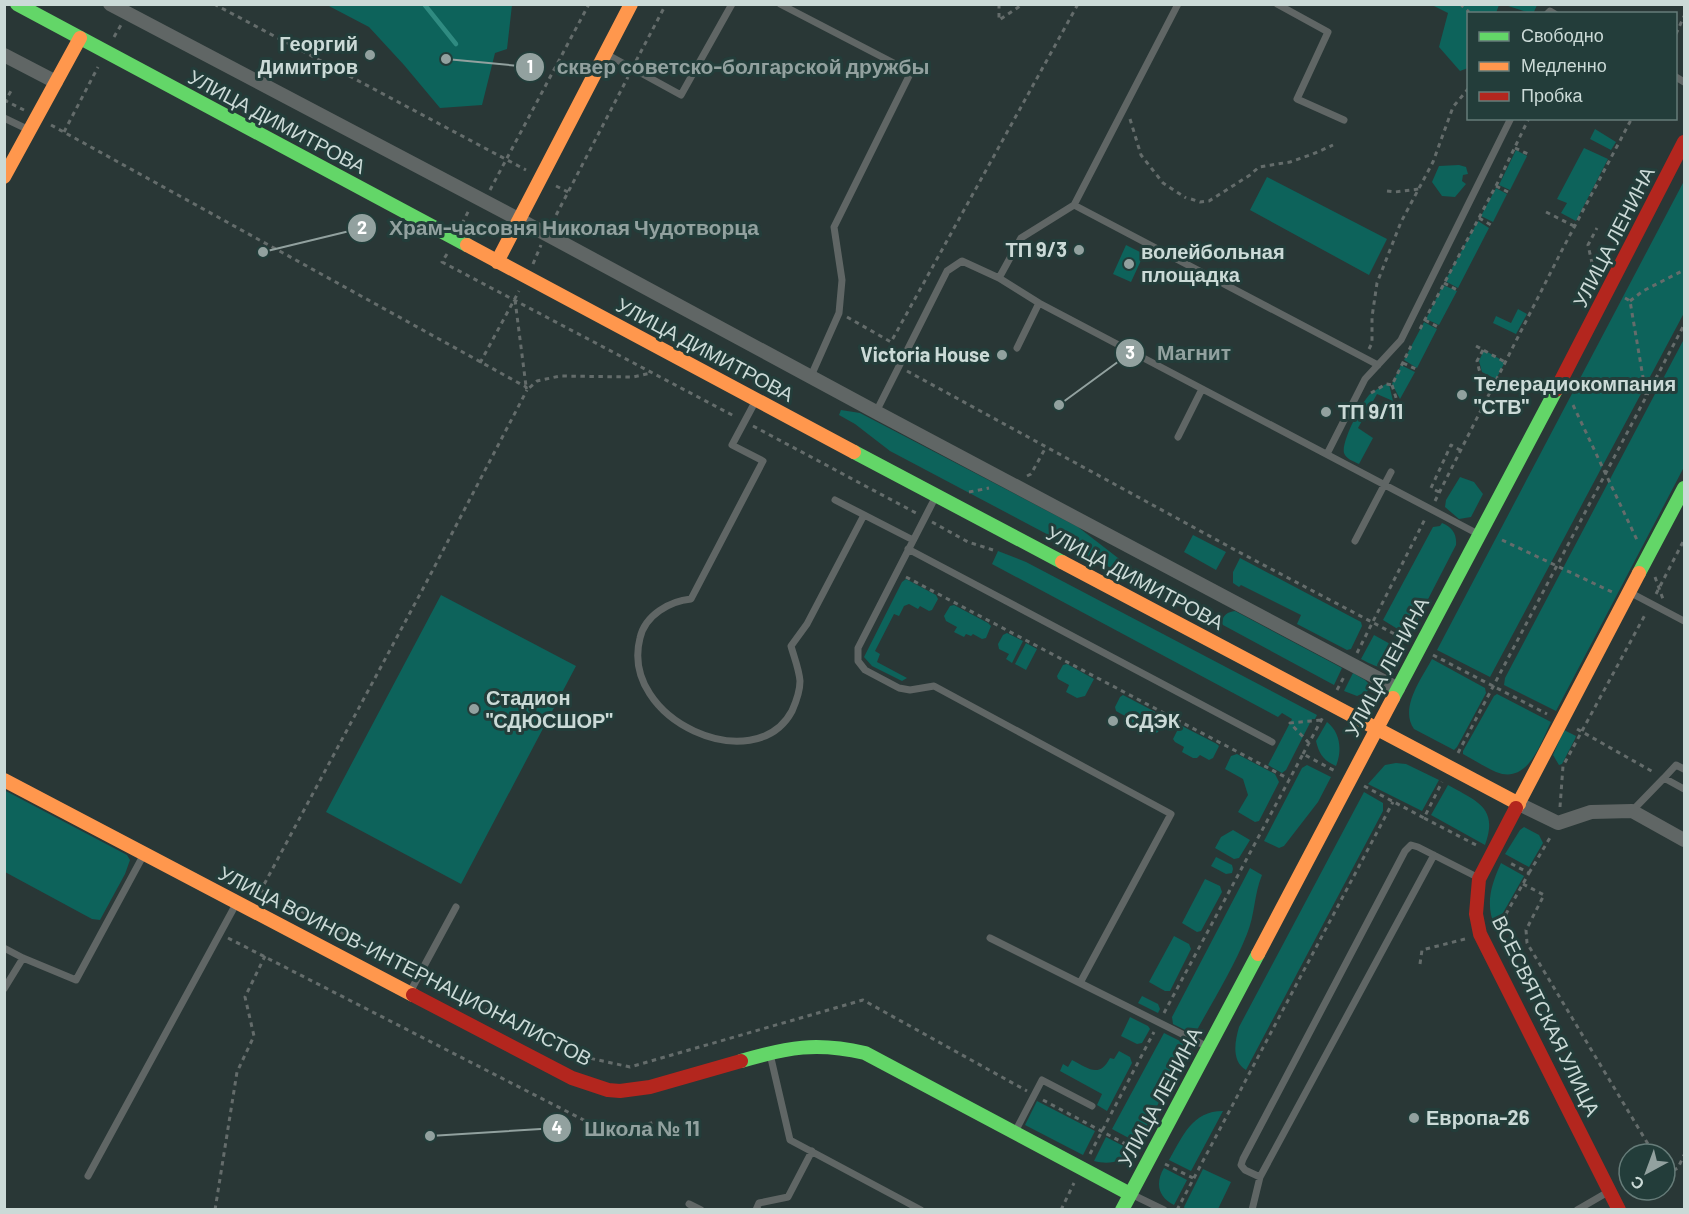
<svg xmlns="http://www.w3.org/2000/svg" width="1689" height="1214" viewBox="0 0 1689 1214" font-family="Barlow,sans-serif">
	<rect width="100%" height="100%" fill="#293736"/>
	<path fill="#0d635b" d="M327,5H512L507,49L495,53L482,105L440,108L404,65L369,27Z
		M1432,5H1499L1496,13L1468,14V68L1460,71L1439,47L1448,13Z
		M1505,5H1537L1533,14Z
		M1595,129L1616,142L1611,150L1590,139Z
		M1584,148L1608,159L1576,221L1561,213L1567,203L1557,199Z
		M1516,150L1527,156L1510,190L1499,185Z
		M1459,165L1466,167L1468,174L1463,175L1462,181L1466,184L1455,197L1442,196L1432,182L1439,166Z
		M1267,177L1387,239L1369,275L1250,210Z
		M1684,181V313L1490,677L1437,650Z
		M1496,188L1507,194L1493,222L1481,216Z
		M1478,221L1489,228L1458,288L1445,281Z
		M1126,245L1144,254L1131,282L1113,274Z
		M1443,285L1457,291L1439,325L1426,319Z
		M1518,309L1527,314L1516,334L1493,323L1496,316L1511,323Z
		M1424,322L1437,329L1417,368L1404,360Z
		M1684,339V467L1556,711L1504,685L1505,678Z
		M1484,350L1505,362L1496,379L1482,372L1479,361Z
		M1401,365L1415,372L1400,399L1392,384Z
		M1386,384H1389L1393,401L1377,394L1358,428L1373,438L1359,464C1353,461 1346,459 1344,453C1341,442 1362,402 1370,394C1375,390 1381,387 1386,384Z
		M841,410L860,413L1078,527L1149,582L1147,587L890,451L855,424L839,415Z
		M1460,477L1474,482L1483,494L1471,517L1459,519L1445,507L1446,500Z
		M1442,523C1452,527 1457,534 1456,545L1409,636L1383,620L1433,527L1440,526Z
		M1193,535L1226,552L1216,570L1184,552Z
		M998,551L1026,562L1317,715L1315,719H1312L1286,770L1282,773L1268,765L1292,719L1282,713L1278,717L992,564Z
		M1240,558L1361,622L1362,626L1351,649L1347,650L1297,624L1301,615L1241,585L1239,587L1233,583V572Z
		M906,579L936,595L938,599L932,610L929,611L920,606L918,609L909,604L904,606L899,616L894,614L875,651L880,654L877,662L907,678L902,681L872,666L864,657L902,582Z
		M441,595L576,666L461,884L326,812Z
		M954,605L988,623L991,626L986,638L982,639L973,634L971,636L966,634L964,637L954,632L957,627L946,621L944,616L950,606Z
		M1235,611L1342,668L1334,685L1223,625L1221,622C1224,615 1227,612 1235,611Z
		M1007,633L1023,641L1012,663L1006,659L1009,654L999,649L998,644L1003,635Z
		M1374,635L1401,650C1389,673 1382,670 1361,659Z
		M1026,643L1037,649L1026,670L1015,664Z
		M1432,659L1485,688L1486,693L1457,747L1454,750L1414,729C1399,708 1422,678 1432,659Z
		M1067,664L1094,679L1085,696L1077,698L1066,692L1069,685L1058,679L1057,676L1063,665Z
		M1353,673L1365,680L1371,686L1370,690L1357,696L1344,691Z
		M1497,694L1551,722C1540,744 1528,785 1496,772C1485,767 1474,760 1463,754V751L1494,696Z
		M1123,695L1163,716L1165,720L1158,732L1156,733L1147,728L1138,731L1123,721L1125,716L1116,711L1115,707L1120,697Z
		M1327,722C1341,733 1342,751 1336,766C1324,761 1319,754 1316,741Z
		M1182,726L1217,744L1219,746L1213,758L1209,760L1200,755L1197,758H1193L1182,752L1184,747L1175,742L1173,739L1179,727Z
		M1564,730L1576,736L1575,739L1562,764L1559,765L1553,755Z
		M1237,754L1275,774L1279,782L1259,821L1255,822L1238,812L1248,795L1243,779L1225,769L1231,756Z
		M1396,763L1406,764L1439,780L1422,811L1368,784L1385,765Z
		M1307,765L1331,777L1318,802L1284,846L1279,848L1264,841L1302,768Z
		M1448,785C1476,801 1499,807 1485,845L1431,815Z
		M4,790L127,855L130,860L125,874L100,920L92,919L5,872Z
		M1364,792L1383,803V811L1246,1070C1231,1061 1235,1041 1239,1027Z
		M1524,827L1539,835L1543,843L1529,867L1505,854L1520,830Z
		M1233,830L1250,840L1239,858L1234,859L1215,848L1221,837Z
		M1216,857L1232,865L1233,869L1232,873L1226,874L1211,866Z
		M1501,863L1524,876L1495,927C1485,904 1491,885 1501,863Z
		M1250,868L1262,875C1254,894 1255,915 1247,934C1234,967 1214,999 1197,1030H1185L1173,1024L1172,1017Z
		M1205,879L1220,886L1222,892L1201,931L1197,932L1182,923Z
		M1174,936L1189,944L1191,949L1170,991H1165L1149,982Z
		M1142,996L1158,1004L1160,1009L1158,1013L1138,1003Z
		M1130,1017L1148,1026L1150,1029L1142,1043L1137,1044L1121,1036Z
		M1164,1033L1182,1042L1185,1052L1138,1143L1112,1129Z
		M1119,1051L1130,1057L1132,1063L1107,1111L1097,1105L1102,1094L1060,1071L1063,1064L1068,1067L1072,1060C1088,1068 1099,1079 1110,1058L1114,1059Z
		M1037,1101L1095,1131L1083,1155L1025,1125Z
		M1223,1111L1191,1171L1169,1160C1183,1136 1192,1111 1223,1111Z
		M1106,1137L1133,1151C1122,1162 1109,1165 1094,1161Z
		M1164,1168L1187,1180L1174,1205C1158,1197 1155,1183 1164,1168Z
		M1203,1169L1231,1182L1218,1209H1185L1184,1207Z"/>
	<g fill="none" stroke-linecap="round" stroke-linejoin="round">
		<path stroke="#2f8b81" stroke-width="4.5" d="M424,4L456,44"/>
		<path stroke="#646c6b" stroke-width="3" stroke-dasharray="4.5 4.5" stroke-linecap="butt" d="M214,4L526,170
			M999,4V20L1023,4
			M1460,4L1469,12
			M1676,34L1684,16
			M114,37L121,25
			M636,61L666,4
			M4,100L24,110
			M4,103L11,91
			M1130,119L1141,155L1163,183L1186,198
			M51,125L526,387L527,390L537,381L560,376L633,377L651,373
			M64,132L98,67
			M1515,148L1528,154
			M556,186L568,192
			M1496,186L1508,192
			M490,190L589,4
			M1387,191L1395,192L1419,189
			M1191,199L1200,202L1209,201L1250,175L1259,167L1290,162L1313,154L1333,145
			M1546,212L1574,226
			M1479,218L1491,225
			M552,223L628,77
			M462,224L470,208
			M447,254L442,262L736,417
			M533,264L541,245
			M1596,281L1588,245L1597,228
			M1444,283L1457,290
			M1625,298L1630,301L1646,395
			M515,300L526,386
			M1630,301L1643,291L1684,270
			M847,317L891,342L1078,4
			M1425,320L1438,327
			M1420,329L1499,180L1529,118
			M1476,346L1505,362
			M1369,349L1372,343V317L1377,283L1401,222L1433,162L1453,107L1468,89
			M1483,350L1477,361C1480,373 1481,382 1492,388
			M480,363L519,291
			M1403,363L1416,369
			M907,371L1237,551L1406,640
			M1392,385L1398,404
			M1371,393L1386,384L1392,385L1411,346
			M1573,405L1638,542
			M753,426L916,513
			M1027,476L1031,474L1046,447
			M969,492L989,488
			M1439,492L1431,488L1451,445L1460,450
			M1435,501L1561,252L1632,118
			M932,522L968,542L993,550
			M1502,540L1612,592
			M906,577L1289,779
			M1655,577L1663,599
			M1656,594L1684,540
			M1357,653L1426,517
			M1433,655L1547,714
			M1337,690L1345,675
			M1577,729L1655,773
			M1309,743L1290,723L1321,720
			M1458,753L1684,325
			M1303,754L1323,717
			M1364,786L1424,818L1442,782
			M1560,807L1563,766L1646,613
			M1424,818L1478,846
			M1529,873L1551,836
			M1523,884L1544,895L1526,930L1527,943L1654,1154
			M261,890L410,969
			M260,892L426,583L527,390
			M1497,930L1529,873L1508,862
			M228,938L609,1133L655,1122
			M1420,964L1422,950L1465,939
			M430,979L566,1053L630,1067L863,1000L1027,1091
			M1164,1013L1303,754L1337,772
			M1043,1100L1135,1149
			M1090,1154L1154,1032
			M1165,1164L1193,1178
			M1665,1168L1672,1171L1678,1168L1684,1155
			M215,1210L237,1072L254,1036L245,997L265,956
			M1061,1210L1074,1183
			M1177,1210L1393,802"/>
		<path stroke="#606665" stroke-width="7" d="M780,4L911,72L834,227L842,280L839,313L811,376
			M1178,4L1074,205L1378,365
			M1277,4L1328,32L1297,99L1344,120
			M1547,14L1550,11L1555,14
			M608,55L681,95L732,4
			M1676,77L1684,82
			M4,118L27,129
			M999,278L1021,238L1074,205
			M1017,348L1039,303
			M755,402L732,445L763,461L691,599C670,601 645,615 640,638C619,720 755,780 792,711C796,702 800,691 800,681C799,669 794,657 791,646L807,624L864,515
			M876,412L947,271L962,261L999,278L1039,303L1478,534
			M1178,437L1202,389
			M1327,454L1365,379L1401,340L1511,118
			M936,496L858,648V661L865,670L899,688L910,690L934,686L1171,814L1080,983L990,938
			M835,500L913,540
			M1355,541L1391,472
			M908,549L1272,742
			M1631,593L1684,621
			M1664,778L1676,765L1684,769
			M1632,811L1664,778L1684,789
			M4,948L23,958L76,980L143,856
			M1080,983L1206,1046
			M4,989L23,958
			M410,992L456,907
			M770,1054L790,1140L921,1210
			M1016,1130L1042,1080L1092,1106
			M88,1176L236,904
			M1260,1177L1245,1170L1241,1165L1243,1159L1405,851L1411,845L1418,847L1477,877
			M1131,1194L1164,1210
			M689,1204L701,1210
			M756,1210L759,1203L788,1197L812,1151
			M1252,1210L1260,1177L1434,855
			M1577,1210L1608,1192"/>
		<path stroke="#606665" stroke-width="14" d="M110,4L520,220L876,412L1398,689
			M4,55L56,82
			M1519,804L1558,823L1591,812L1632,811L1684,840"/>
		<path stroke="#63d668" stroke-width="14" d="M17,4L467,245
			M854,452L1062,562
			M1639,573L1684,488
			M1393,698L1556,390
			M741,1061C788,1047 817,1042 865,1053L1130,1194
			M1122,1210L1258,954"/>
		<path stroke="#ff974d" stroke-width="14" d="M4,177L80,38
			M467,245L854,452
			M497,262L631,4
			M1062,562L1519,804
			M4,780L413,995
			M1516,808L1639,573
			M1258,954L1393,698"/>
		<path stroke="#b3261e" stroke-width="14" d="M1556,390L1684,142
			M1516,808L1479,879L1476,914L1480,934L1619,1210
			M413,995L572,1078L608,1090L620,1091L650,1087L741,1061"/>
	</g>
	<g fill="#92a19f" stroke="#233d3a" stroke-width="2">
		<circle cx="370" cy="55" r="6"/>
		<circle cx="1079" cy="250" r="6"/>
		<circle cx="1129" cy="264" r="6"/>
		<circle cx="1002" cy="355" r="6"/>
		<circle cx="1462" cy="395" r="6"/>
		<circle cx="1326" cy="412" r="6"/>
		<circle cx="474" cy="709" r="6"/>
		<circle cx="1113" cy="721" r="6"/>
		<circle cx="1414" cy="1118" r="6"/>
	</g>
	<g text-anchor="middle" stroke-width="6" stroke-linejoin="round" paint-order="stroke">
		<g font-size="20" font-weight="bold" fill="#cbdad7" stroke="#233d3a" text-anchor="start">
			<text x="358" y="51" text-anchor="end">Георгий<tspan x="358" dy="23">Димитров</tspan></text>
			<text x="1067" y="257" text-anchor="end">ТП 9/3</text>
			<text x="1141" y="259">волейбольная<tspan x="1141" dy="23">площадка</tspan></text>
			<text x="990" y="362" text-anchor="end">Victoria House</text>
			<text x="1474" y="391">Телерадиокомпания<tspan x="1474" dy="23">"СТВ"</tspan></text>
			<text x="1338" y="419">ТП 9/11</text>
			<text x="486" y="705">Стадион<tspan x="486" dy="23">"СДЮСШОР"</tspan></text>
			<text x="1125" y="728">СДЭК</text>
			<text x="1426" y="1125">Европа-26</text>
		</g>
		<g font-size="20" fill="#cbdad7" stroke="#233d3a">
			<text transform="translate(277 122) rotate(28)" y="7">УЛИЦА ДИМИТРОВА</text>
			<text transform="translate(1614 237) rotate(-63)" y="7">УЛИЦА ЛЕНИНА</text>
			<text transform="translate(705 350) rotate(28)" y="7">УЛИЦА ДИМИТРОВА</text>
			<text transform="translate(1135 578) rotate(28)" y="7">УЛИЦА ДИМИТРОВА</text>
			<text transform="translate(1387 667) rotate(-62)" y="7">УЛИЦА ЛЕНИНА</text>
			<text transform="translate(405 966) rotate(27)" y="7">УЛИЦА ВОИНОВ-ИНТЕРНАЦИОНАЛИСТОВ</text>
			<text transform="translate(1546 1016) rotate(64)" y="7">ВСЕСВЯТСКАЯ УЛИЦА</text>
			<text transform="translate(1160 1097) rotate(-62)" y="7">УЛИЦА ЛЕНИНА</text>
		</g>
	</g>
	<path fill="none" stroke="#92a19f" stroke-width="2" d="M446 59L530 67M263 252L362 228M1059 405L1130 353M430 1136L557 1128"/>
	<g fill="#92a19f" stroke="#233d3a" stroke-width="2">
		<circle cx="446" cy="59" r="6"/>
		<circle cx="263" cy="252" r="6"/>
		<circle cx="1059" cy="405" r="6"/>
		<circle cx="430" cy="1136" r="6"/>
		<circle cx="530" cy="67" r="15"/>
		<circle cx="362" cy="228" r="15"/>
		<circle cx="1130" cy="353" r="15"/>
		<circle cx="557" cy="1128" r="15"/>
	</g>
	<g font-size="18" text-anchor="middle" font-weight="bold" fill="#fff">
		<text x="530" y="73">1</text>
		<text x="362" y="234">2</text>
		<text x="1130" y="359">3</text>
		<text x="557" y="1134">4</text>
	</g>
	<g font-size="21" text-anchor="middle" font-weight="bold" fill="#92a19f" stroke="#233d3a" stroke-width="6" stroke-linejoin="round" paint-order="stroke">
		<text x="743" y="74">сквер советско-болгарской дружбы</text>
		<text x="574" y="235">Храм-часовня Николая Чудотворца</text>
		<text x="1194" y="360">Магнит</text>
		<text x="642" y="1136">Школа № 11</text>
	</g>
	<rect width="1689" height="1214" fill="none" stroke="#cbdad7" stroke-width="12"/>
	<rect x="1467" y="12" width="210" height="108" fill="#233d3a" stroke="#667c79" stroke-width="1.5"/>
	<rect x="1479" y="32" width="30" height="9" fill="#63d668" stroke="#667c79" stroke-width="1.5"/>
	<text x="1521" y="42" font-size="18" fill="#cbdad7">Свободно</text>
	<rect x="1479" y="62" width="30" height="9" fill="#ff974d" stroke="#667c79" stroke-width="1.5"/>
	<text x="1521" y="72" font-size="18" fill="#cbdad7">Медленно</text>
	<rect x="1479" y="92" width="30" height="9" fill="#b3261e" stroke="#667c79" stroke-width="1.5"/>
	<text x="1521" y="102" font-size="18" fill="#cbdad7">Пробка</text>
	<g transform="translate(1647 1172) rotate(221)"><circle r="28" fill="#233d3a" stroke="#667c79" stroke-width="1.5"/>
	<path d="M0-4.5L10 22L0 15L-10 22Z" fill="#92a19f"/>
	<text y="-9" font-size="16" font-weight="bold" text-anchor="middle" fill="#cbdad7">С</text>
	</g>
</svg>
